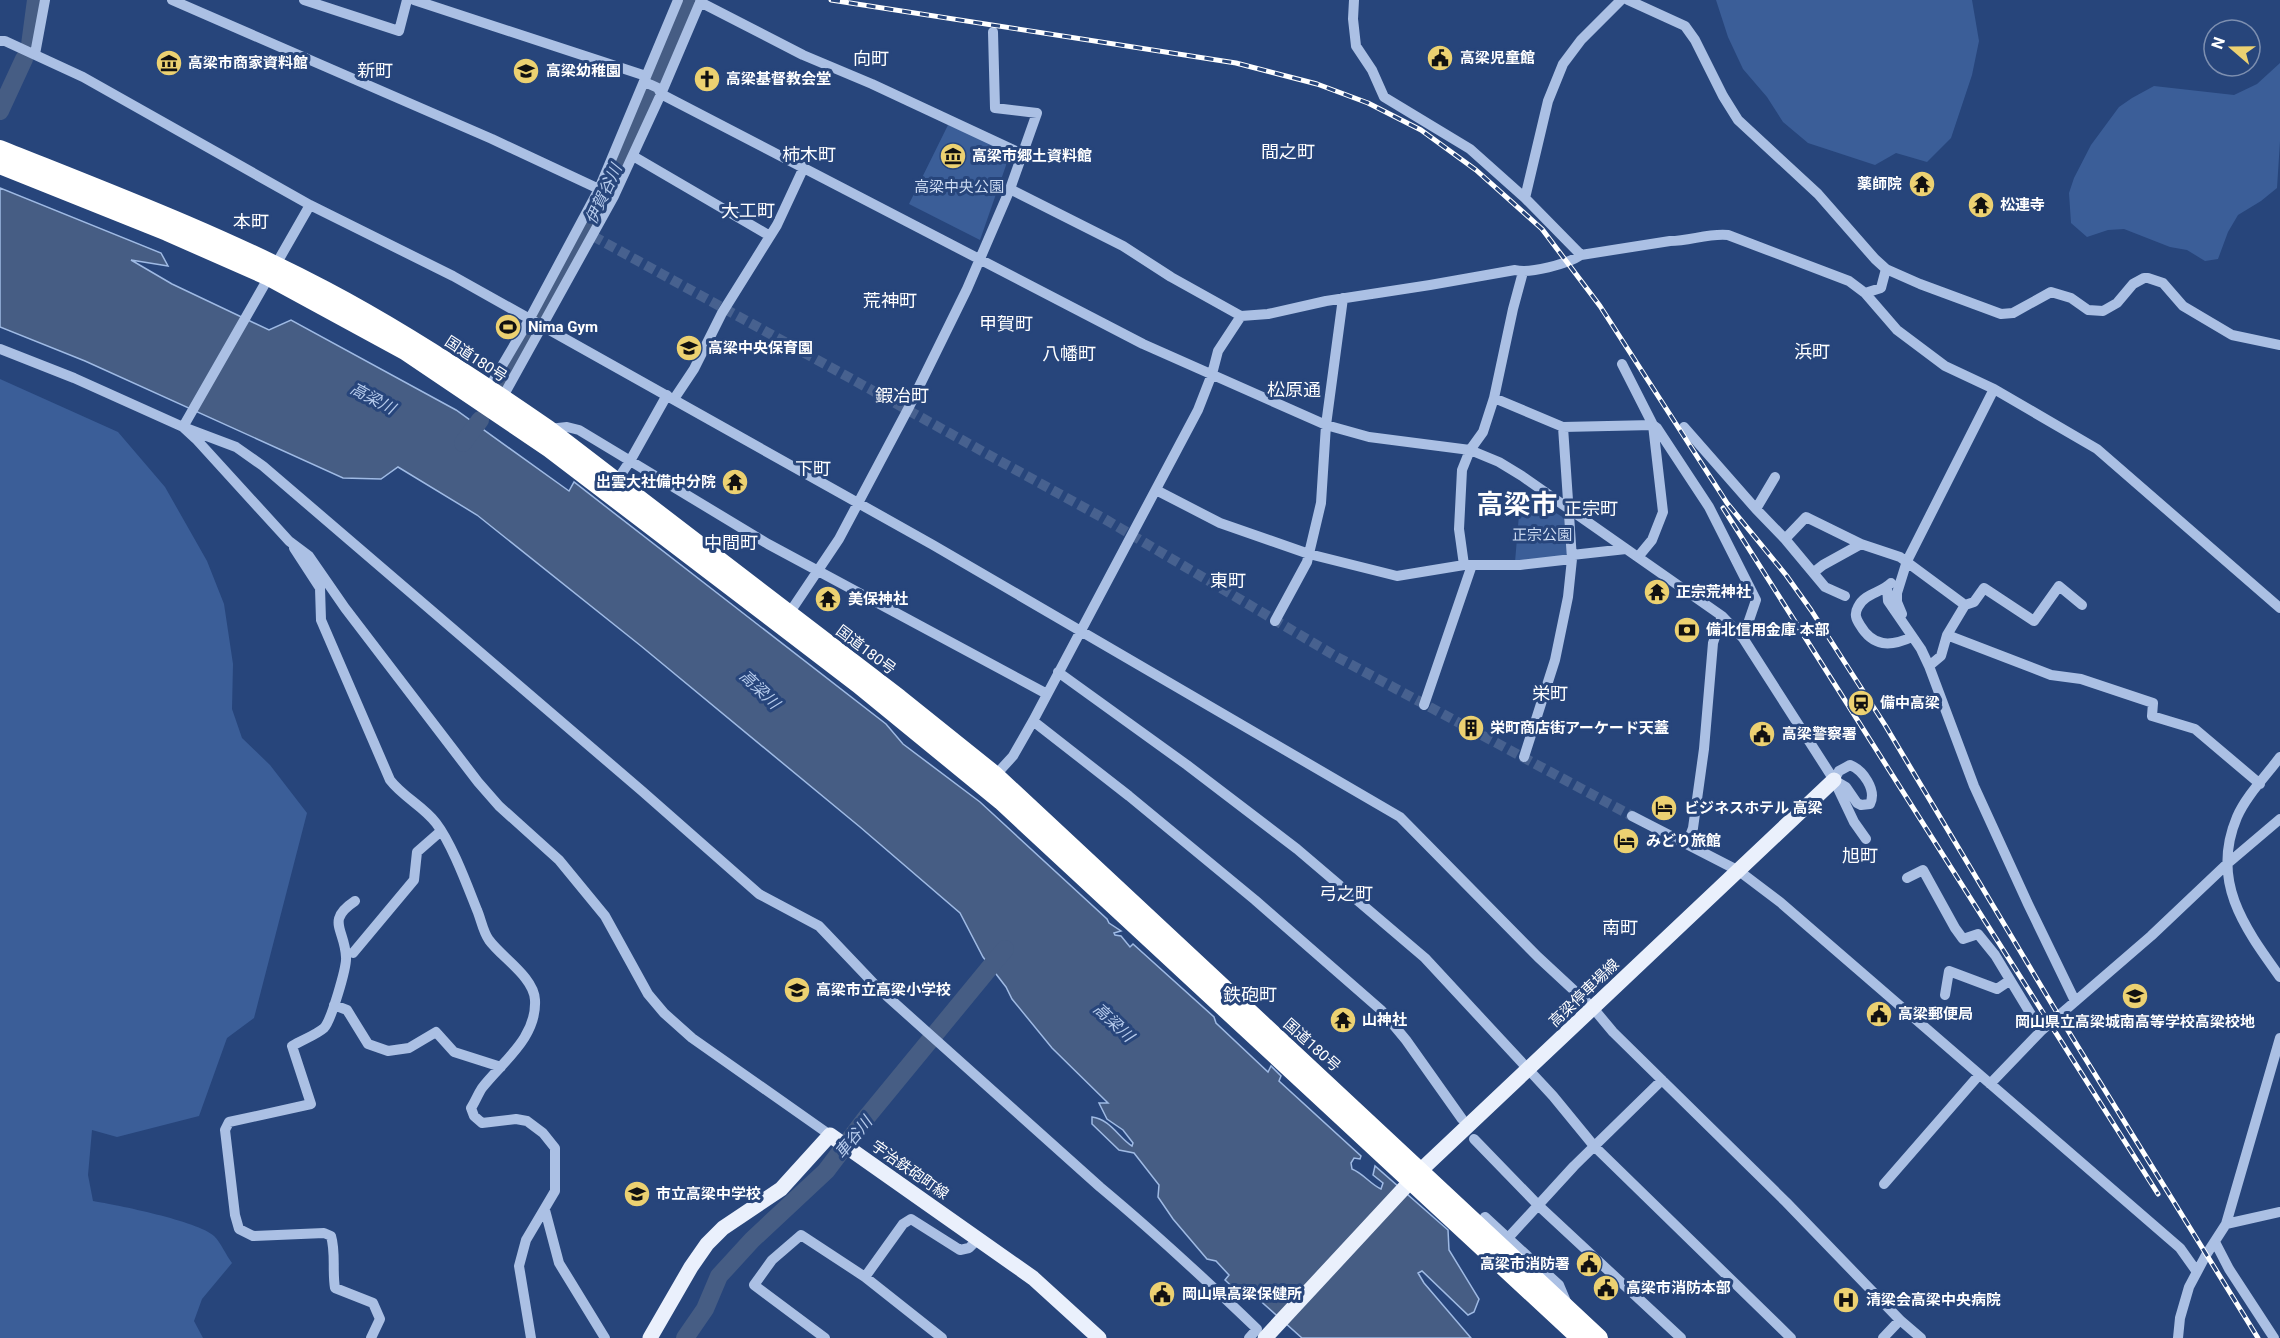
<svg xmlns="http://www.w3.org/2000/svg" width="2280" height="1338" viewBox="0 0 2280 1338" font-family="Roboto,'Noto Sans JP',sans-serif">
	<rect width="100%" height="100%" fill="#27457b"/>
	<path fill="#3b5e98" d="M1716,0H1972L1979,41L1972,75L1951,138L1927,162L1896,153L1875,165L1808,143L1783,122L1767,97L1743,69L1728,37Z
		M2280,63V141L2277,188L2261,201L2238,215L2228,232L2218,259L2205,261L2187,250L2170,247L2124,229L2108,230L2087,237L2071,223L2069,193L2074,178L2091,145L2119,107L2132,98L2154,86L2234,95L2257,84Z
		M948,125L1011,151L980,240L909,204Z
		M0,379L118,432L165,487L207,561L224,604L233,664L232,709L242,738L270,765L307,813L254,1018L227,1038L199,1116L117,1137L92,1130L88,1175L93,1201C117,1205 198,1221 214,1236C221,1243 226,1255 232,1263L202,1299L194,1321L203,1338H0Z
		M1521,491L1564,518L1568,553L1564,557L1515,562Z"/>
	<path fill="#465d84" stroke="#9fbae4" stroke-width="1.5" d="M0,188L161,253L168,266L131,260L172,284L269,330L291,320L456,410L569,491L574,482L886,724L903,744L980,802L1107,919L1109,923L1121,931L1114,933L1115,935L1121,936L1130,947L1133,944L1214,1017L1216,1023L1268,1072L1271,1066L1281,1076L1279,1081L1361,1156L1360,1159L1354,1158L1351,1163L1352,1169C1364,1174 1370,1184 1381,1189L1383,1183L1373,1175L1375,1166L1448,1230L1449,1250L1479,1299L1474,1312L1468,1315L1422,1271L1418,1273L1424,1283L1471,1338H1302L1247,1289L1241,1295L1225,1280L1229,1275L1216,1261L1207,1259L1173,1219L1158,1197L1159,1185L1134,1153L1119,1150L1092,1124V1117C1110,1119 1119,1138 1132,1146L1133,1143L1123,1130L1107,1119L1099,1103H1108L1052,1048L1012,999L1006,987L983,957L960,913L860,827L641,646L477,515L398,467L381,479L343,478L85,361L0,327Z"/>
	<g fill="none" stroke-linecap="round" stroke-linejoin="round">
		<path stroke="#465d84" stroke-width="18" d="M30,45L36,0
			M0,111L24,59
			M502,381L600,205L688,0
			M463,443L480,420
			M685,1338L705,1309L719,1276L752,1240L826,1171L866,1118L1005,949"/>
		<path stroke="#47618f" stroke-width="10" stroke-dasharray="10 5" stroke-linecap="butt" d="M593,236L1103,518L1337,657L1632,816"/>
		<path stroke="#abc0e4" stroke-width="10" d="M172,0L492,139L614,196
			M304,0L399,31L407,0
			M414,0L643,75L647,83L658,88L661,94L1143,344L1326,425L1369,437L1470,450L1499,462L1522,476L1722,616L1743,638L1750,649L1834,780L1854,822L1866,839
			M1354,0L1353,19L1356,46L1372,70L1384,97L1470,149L1525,198L1581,255
			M1628,0L1685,26L1695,40L1723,96L1738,120L1818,194L1875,259L1886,269
			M700,2L803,55L872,84L1022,154
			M0,41H5L83,77L310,205L453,276L933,545L1400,817L1538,957L1593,1008L1613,1032L1786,1202L1900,1320L1921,1338
			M35,54L45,0
			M633,156L770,236
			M1010,189L1123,246L1171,277L1241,316L1268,314L1326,301L1430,285L1515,270C1529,274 1568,264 1581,255L1670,241C1690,241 1708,233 1728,235L1849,281L1865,293L1897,330L1945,366L1994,389L2097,449L2280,608
			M1525,198L1548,101L1563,64L1581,40L1621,0
			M310,205L183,427L236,447L263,466L642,791L759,894L819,926L879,989L1100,1187C1154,1232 1206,1280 1257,1329L1249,1338
			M1865,293L1881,288L1886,269L1920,284L2001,314L2013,313L2051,292L2071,298L2088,310L2103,311L2117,303L2133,284L2144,278H2148L2163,283L2183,306L2232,335L2280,345
			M0,349L74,378L183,427L196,439L289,541L309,556L345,608L478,782L499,806L559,860L605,916L648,994L664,1013L692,1038L830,1135
			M1622,364L1653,425L1663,512L1652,540L1638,557
			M486,393L529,320L599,189L678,0
			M1494,398L1563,427L1653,425L1657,428L1709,507L1756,600L1743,638
			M674,399L694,369L722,313L777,225L804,167
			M500,402L614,196L661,94L701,0
			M1684,427L1756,509
			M549,429L567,427L579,430L768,544L1047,694
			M1775,477L1756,509L1785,539L1825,587L1845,596
			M616,482L630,461L667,395
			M1156,490L1220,523L1309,554L1397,576L1464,565H1520L1572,559
			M1785,539L1806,517L1861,544L1900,557L1965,605
			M294,548L320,588L321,620L390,780C403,797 423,806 436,823C452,844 467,885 477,910C481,919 483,932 489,940C501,957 534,977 535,1000C537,1038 502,1062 482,1088C478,1094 475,1102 471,1108L474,1116L482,1123L516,1119L527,1121L543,1133L555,1148V1191L526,1240L519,1266L531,1338
			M1572,555L1626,549
			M1464,565L1459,529L1462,470L1470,450L1483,432L1494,398L1513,309L1523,272
			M1814,572L1823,565L1861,544
			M1891,583C1881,593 1865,593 1858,607C1854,614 1856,619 1860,625C1873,647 1890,647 1912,637
			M1887,587L1888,601L1921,649L1929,666L1974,786L2028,904L2075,1001
			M2082,605L2059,586L2034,621L1984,588L1974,602L1965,605L1947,635L2051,675L2081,679L2153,703L2152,716L2195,729L2260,784
			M1902,614L1897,602V593L1907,561L1994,389
			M786,618L839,539L908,409L967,289L1010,189L1037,113L995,108L993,32
			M1275,621L1307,562L1321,503L1326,425L1343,298
			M1929,666L1941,656L1947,635
			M1058,672L1187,765L1297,849L1425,958L1553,1096L1594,1146L1791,1338
			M1424,705L1472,565
			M1033,721L1129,796L1255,900L1381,1010L1406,1040L1462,1119
			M1524,757L1555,660L1568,597L1572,559L1563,427
			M2280,757C2266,776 2246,796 2237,817C2210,881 2244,927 2280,977
			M1850,765C1863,770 1877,790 1870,804L1861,805L1857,803L1846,787L1834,780L1839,771Z
			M993,778L1013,756L1033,721L1198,410L1212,374L1218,351L1241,316
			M1632,816L1739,871L1780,902L2180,1248L2197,1272
			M1687,844L1693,828L1704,749L1713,643L1722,616
			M1907,878L1923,870L1955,928L1963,939L1978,934L1995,955L2041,1031
			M355,901C325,921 345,929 346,957C347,967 331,1021 324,1028C316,1035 302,1040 292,1046L311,1104L229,1122L225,1130L235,1215L239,1229L253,1236L324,1233L331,1236C336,1253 332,1270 335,1288L373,1303L380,1319L371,1338
			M353,953L414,880L417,852L441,831
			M1945,995L1949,971L1997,989L2009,981
			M334,1005L347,1010L368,1044L388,1051L409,1048L436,1032L454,1052L501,1067
			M1990,1084L2041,1031L2151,936L2227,864L2280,819
			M1474,1139L1539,1206L1681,1338
			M1884,1184L1979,1075
			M545,1210L559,1263L605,1338
			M1485,1217L1559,1285L1567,1304
			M2226,1224L2280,1212
			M1508,1238L1574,1166L1662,1080
			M2215,1242L2229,1269L2274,1338
			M865,1277L903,1224L911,1219L960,1250L969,1248L978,1239
			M825,1338L754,1285L772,1260L801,1235L865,1277L942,1338
			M1883,1338L1900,1320
			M2178,1338L2180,1318L2189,1287L2206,1255L2226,1224L2280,1038"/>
		<path stroke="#eaf0fc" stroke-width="15" d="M650,1338L691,1267L707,1244L723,1228L781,1189L830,1135L1033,1278L1099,1338
			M1265,1338L1420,1171L1834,780"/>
		<path stroke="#fff" stroke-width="18" d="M0,149C110,193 221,235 325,290C403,331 476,379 548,429L899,698L995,775L1599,1338
			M0,165L167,232L269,277L405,351L550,449L858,684L1001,801L1580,1338"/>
		<defs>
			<path id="rail" d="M831,0L1236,63L1317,84L1368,103L1421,130L1476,170L1542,229L1600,306L1727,503L1786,575L1811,610L1885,725L2059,1016L2258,1338
				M1723,508L2158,1194"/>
		</defs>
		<use href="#rail" stroke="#fff" stroke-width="5"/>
		<use href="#rail" stroke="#27457b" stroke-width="3" stroke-dasharray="9" stroke-linecap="butt"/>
	</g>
	<defs>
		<symbol id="civic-disc" viewBox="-11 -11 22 22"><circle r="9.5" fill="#ecd171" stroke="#27457b"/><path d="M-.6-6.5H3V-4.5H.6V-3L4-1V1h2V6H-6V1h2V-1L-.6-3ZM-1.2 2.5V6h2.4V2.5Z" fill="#111"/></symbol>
		<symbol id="museum-disc" viewBox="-11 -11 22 22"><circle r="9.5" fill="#ecd171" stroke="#27457b"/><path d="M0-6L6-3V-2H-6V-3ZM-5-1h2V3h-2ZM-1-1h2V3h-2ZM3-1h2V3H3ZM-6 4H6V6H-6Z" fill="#111"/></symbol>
		<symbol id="school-disc" viewBox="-11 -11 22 22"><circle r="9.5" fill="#ecd171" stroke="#27457b"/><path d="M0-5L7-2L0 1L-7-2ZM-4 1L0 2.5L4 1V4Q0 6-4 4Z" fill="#111"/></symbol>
		<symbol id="church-disc" viewBox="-11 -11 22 22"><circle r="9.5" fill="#ecd171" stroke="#27457b"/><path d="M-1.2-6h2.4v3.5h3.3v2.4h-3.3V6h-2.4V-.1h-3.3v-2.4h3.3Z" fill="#111"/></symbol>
		<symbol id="temple-disc" viewBox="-11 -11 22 22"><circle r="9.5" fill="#ecd171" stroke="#27457b"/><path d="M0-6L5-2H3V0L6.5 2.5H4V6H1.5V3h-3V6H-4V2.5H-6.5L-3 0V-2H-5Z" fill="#111"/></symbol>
		<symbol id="stadium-disc" viewBox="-11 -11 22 22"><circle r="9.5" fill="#ecd171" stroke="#27457b"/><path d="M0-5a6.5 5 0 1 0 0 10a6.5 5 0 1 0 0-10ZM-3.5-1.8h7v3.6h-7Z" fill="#111"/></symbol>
		<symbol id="bank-disc" viewBox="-11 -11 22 22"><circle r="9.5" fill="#ecd171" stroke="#27457b"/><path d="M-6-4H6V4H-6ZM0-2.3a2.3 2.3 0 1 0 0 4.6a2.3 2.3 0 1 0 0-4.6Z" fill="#111"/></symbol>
		<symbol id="station-disc" viewBox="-11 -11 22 22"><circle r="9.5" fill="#ecd171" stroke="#27457b"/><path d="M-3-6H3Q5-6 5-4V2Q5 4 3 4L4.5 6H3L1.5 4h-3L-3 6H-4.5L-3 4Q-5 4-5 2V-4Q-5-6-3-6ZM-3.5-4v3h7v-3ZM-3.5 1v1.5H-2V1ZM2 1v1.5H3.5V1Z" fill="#111"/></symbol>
		<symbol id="building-disc" viewBox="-11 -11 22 22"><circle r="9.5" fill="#ecd171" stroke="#27457b"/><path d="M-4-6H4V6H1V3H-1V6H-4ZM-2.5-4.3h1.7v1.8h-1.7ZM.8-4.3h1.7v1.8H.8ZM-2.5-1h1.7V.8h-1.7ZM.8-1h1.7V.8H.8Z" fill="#111"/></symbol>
		<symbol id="hotel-disc" viewBox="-11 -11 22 22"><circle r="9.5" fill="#ecd171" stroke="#27457b"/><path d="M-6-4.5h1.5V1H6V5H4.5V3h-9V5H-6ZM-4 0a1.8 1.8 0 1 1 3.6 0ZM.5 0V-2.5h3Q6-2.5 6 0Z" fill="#111"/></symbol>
		<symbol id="hospital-disc" viewBox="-11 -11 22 22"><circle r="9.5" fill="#ecd171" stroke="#27457b"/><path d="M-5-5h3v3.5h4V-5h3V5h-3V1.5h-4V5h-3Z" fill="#111"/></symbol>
	</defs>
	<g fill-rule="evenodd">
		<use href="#civic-disc" x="1425" y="43" width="30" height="30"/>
		<use href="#museum-disc" x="154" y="48" width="30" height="30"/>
		<use href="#school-disc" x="511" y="56" width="30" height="30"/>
		<use href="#church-disc" x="692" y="64" width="30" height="30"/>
		<use href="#museum-disc" x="938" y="141" width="30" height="30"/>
		<use href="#temple-disc" x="1907" y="169" width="30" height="30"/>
		<use href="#temple-disc" x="1966" y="190" width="30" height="30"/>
		<use href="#stadium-disc" x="493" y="312" width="30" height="30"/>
		<use href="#school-disc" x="674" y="333" width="30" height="30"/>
		<use href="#temple-disc" x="720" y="467" width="30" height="30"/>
		<use href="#temple-disc" x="1642" y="577" width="30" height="30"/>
		<use href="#temple-disc" x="813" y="584" width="30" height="30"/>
		<use href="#bank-disc" x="1672" y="615" width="30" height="30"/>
		<use href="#station-disc" x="1846" y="688" width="30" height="30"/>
		<use href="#building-disc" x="1456" y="713" width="30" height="30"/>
		<use href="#civic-disc" x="1747" y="719" width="30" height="30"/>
		<use href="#hotel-disc" x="1649" y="793" width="30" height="30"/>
		<use href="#hotel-disc" x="1611" y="826" width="30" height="30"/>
		<use href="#school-disc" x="782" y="975" width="30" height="30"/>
		<use href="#school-disc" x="2120" y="981" width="30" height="30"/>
		<use href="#civic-disc" x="1864" y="999" width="30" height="30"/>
		<use href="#temple-disc" x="1328" y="1005" width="30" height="30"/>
		<use href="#school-disc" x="622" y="1179" width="30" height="30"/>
		<use href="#civic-disc" x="1574" y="1249" width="30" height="30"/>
		<use href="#civic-disc" x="1591" y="1273" width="30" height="30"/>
		<use href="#civic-disc" x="1147" y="1279" width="30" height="30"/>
		<use href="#hospital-disc" x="1831" y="1285" width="30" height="30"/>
	</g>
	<g text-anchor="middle" stroke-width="6" stroke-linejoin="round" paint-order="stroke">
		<g font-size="15" font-weight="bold" fill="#fff" stroke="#27457b" text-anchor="start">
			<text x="1460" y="63">高梁児童館</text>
			<text x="188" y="68">高梁市商家資料館</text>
			<text x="546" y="76">高梁幼稚園</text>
			<text x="726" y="84">高梁基督教会堂</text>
			<text x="972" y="161">高梁市郷土資料館</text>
			<text x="1902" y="189" text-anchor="end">薬師院</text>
			<text x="2000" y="210">松連寺</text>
			<text x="528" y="332">Nima Gym</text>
			<text x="708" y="353">高梁中央保育園</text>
			<text x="716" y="487" text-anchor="end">出雲大社備中分院</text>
			<text x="1676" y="597">正宗荒神社</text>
			<text x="848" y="604">美保神社</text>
			<text x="1706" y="635">備北信用金庫 本部</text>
			<text x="1880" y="708">備中高梁</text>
			<text x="1490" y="733">栄町商店街アーケード天蓋</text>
			<text x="1782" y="739">高梁警察署</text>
			<text x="1684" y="813">ビジネスホテル 高梁</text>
			<text x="1646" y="846">みどり旅館</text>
			<text x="816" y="995">高梁市立高梁小学校</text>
			<text x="1898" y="1019">高梁郵便局</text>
			<text x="1362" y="1025">山神社</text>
			<text x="2135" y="1027" text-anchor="middle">岡山県立高梁城南高等学校高梁校地</text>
			<text x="656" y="1199">市立高梁中学校</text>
			<text x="1570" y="1269" text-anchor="end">高梁市消防署</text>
			<text x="1626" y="1293">高梁市消防本部</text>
			<text x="1182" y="1299">岡山県高梁保健所</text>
			<text x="1866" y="1305">清梁会高梁中央病院</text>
		</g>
		<g font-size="15" fill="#cddcf3" stroke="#27457b">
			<text x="959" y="192">高梁中央公園</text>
			<text x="1542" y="540">正宗公園</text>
		</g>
		<g font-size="15" fill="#fff" stroke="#27457b">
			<text transform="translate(476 359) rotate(33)" y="5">国道180号</text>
			<text transform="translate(866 650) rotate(37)" y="5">国道180号</text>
			<text transform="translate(1584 993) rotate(-44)" y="5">高梁停車場線</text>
			<text transform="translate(1312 1045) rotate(42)" y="5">国道180号</text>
			<text transform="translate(910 1170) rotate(35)" y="5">宇治鉄砲町線</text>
		</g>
		<g font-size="16" font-style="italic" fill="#b6cbec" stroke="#27457b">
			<text transform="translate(603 194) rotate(-65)" y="6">伊賀谷川</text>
			<text transform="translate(373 398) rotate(28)" y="6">高梁川</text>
			<text transform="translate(760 689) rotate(44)" y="6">高梁川</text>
			<text transform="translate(1114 1022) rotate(43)" y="6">高梁川</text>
			<text transform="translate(853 1137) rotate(-51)" y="6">車谷川</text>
		</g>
		<g font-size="18" fill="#fff" stroke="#27457b">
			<text x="871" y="65">向町</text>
			<text x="375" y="77">新町</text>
			<text x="1288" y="158">間之町</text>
			<text x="809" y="161">柿木町</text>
			<text x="748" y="217">大工町</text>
			<text x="251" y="228">本町</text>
			<text x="890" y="307">荒神町</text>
			<text x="1006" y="330">甲賀町</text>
			<text x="1812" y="358">浜町</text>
			<text x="1069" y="360">八幡町</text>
			<text x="1294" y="396">松原通</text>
			<text x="902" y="402">鍜冶町</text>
			<text x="813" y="475">下町</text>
			<text x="1591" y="515">正宗町</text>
			<text x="731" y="549">中間町</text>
			<text x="1228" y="587">東町</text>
			<text x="1550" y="700">栄町</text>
			<text x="1860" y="862">旭町</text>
			<text x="1346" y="900">弓之町</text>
			<text x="1620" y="934">南町</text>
			<text x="1250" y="1001">鉄砲町</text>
		</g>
		<g font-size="27" font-weight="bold" fill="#fff" stroke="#27457b">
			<text x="1517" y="514">高梁市</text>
		</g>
	</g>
	<g transform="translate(2232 48) rotate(290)"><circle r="28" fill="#27457b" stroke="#7d8fb0" stroke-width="1.5"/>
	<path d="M0-4.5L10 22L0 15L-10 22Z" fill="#ecd171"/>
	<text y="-9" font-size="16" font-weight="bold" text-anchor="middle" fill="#ffffff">N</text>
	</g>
</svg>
